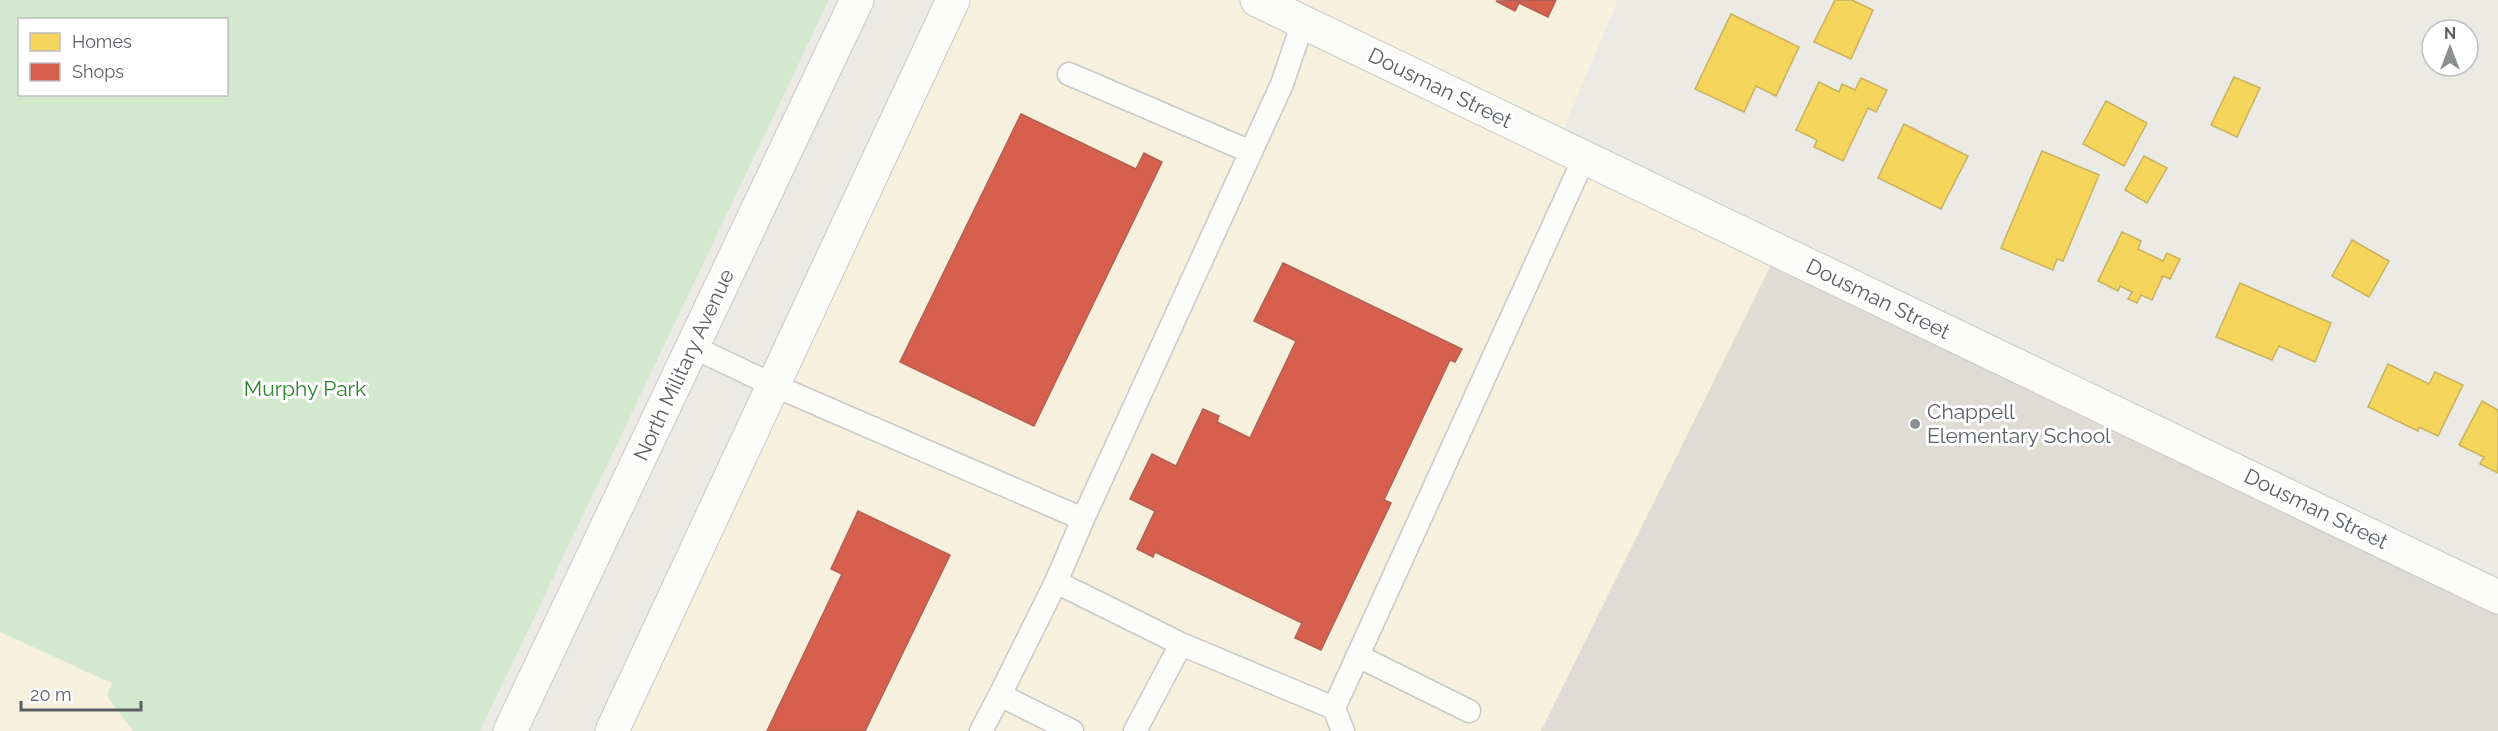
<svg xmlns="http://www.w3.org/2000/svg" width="2498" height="731" viewBox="0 0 2498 731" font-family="Raleway,sans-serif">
	<rect width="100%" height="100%" fill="#eceae5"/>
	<path fill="#f6f0dd" d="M953,0H1618L1557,144L1778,251L1541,731H612Z
		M0,632L216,731H0Z"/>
	<path fill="#dedcd5" d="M1778,251L2498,597V731H1541Z"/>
	<path fill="#d3e9ce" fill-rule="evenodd" d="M0,0H829L480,731H133L107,696L112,683L0,632ZM20,20H226V94H20Z"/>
	<path fill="#f6d55c" stroke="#c7b25e" stroke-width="1.5" d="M1835,0H1852L1873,10L1851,59L1814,42Z
		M1731,14L1799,47L1776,96L1756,86L1744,112L1695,89Z
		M2234,77L2260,88L2237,137L2211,125Z
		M1861,78L1887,90L1876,112L1868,108L1843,161L1814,147L1817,140L1796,130L1819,82L1839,92L1842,84L1855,90Z
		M2106,101L2147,123L2124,166L2083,144Z
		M1904,124L1968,156L1941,209L1878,178Z
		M2042,151L2099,175L2063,261L2057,259L2053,270L2001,248Z
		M2144,156L2167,168L2147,203L2125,190Z
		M2122,232L2141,241L2138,249L2163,261L2167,253L2180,259L2170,279L2163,276L2152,300L2141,295L2137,303L2128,299L2132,292L2120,286L2118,291L2098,281Z
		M2352,240L2389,261L2369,297L2332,276Z
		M2240,283L2331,323L2315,362L2279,346L2272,360L2216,337Z
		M2388,364L2429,384L2435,372L2463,385L2438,436L2419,427L2418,431L2368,407Z
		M2482,401L2498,410V473L2480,464L2484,457L2459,445Z"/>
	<path fill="#d6604d" stroke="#b16054" stroke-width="1.5" d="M1556,0L1548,17L1519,3L1515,11L1496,1Z
		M1021,114L1136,169L1144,153L1162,162L1034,426L900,362Z
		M1283,263L1462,349L1455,362L1450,360L1384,500L1391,503L1321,650L1295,638L1302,623L1155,552L1153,557L1137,549L1155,511L1130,499L1152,454L1176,466L1203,409L1219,416L1217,422L1250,438L1296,341L1254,321Z
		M858,511L950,555L865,731H767L842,574L831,569Z"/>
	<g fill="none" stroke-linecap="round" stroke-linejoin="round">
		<defs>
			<path id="lane" d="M1069,74L1251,152
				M693,347L773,385L1083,519L1282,84L1303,22
				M1083,519L1056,582L1181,644L1334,708L1585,156
				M1056,582L1000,695L1072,731
				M1358,656L1469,711
				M1334,708L1343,731
				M981,731L1000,695
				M1135,731L1181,644"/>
			<path id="secondary" d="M1257,0L2498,597
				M510,731L857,0
				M612,731L953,0"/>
		</defs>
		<use href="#lane" stroke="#c8c8c8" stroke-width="25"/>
		<use href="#secondary" stroke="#c9c9c9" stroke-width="35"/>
		<use href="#lane" stroke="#fcfcfb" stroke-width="22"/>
		<use href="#secondary" stroke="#fcfcfb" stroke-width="33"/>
	</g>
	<circle fill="#8d9091" stroke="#fff" stroke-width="2" cx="1915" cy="424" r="6"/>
	<g text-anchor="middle" stroke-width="6" stroke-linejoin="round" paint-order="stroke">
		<g font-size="21" fill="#5a5f64" stroke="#fff">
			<text transform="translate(1440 88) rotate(26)" y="7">Dousman Street</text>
			<text transform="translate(1878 299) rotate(26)" y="7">Dousman Street</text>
			<text transform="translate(684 365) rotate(-65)" y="7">North Military Avenue</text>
			<text transform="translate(2316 509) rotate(26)" y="7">Dousman Street</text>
		</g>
		<g font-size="21" fill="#2d822e" stroke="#fff">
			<text x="305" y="396">Murphy Park</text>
		</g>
		<g font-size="21" fill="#5a5f64" stroke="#fff" text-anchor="start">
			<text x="1927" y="419">Chappell<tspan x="1927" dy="24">Elementary School</tspan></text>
		</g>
	</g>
	<rect x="18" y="18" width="210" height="78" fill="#ffffff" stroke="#bdbfc1" stroke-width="1.5"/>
	<rect x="30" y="33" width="30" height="18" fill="#f6d55c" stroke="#bdbfc1" stroke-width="1.5"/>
	<text x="72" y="48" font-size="18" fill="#5a5f64">Homes</text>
	<rect x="30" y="63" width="30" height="18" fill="#d6604d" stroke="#bdbfc1" stroke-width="1.5"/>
	<text x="72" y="78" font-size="18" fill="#5a5f64">Shops</text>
	<g transform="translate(2450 48)"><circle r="28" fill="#ffffff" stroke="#bdbfc1" stroke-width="1.5"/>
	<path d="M0-4.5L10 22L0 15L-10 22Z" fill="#8d9091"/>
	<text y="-9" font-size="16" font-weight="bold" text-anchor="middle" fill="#5a5f64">N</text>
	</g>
	<path d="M21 701v9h120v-9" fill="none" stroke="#5a5f64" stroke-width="3"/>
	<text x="30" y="701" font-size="18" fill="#5a5f64" stroke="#ffffff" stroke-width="4.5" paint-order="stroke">20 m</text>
</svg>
